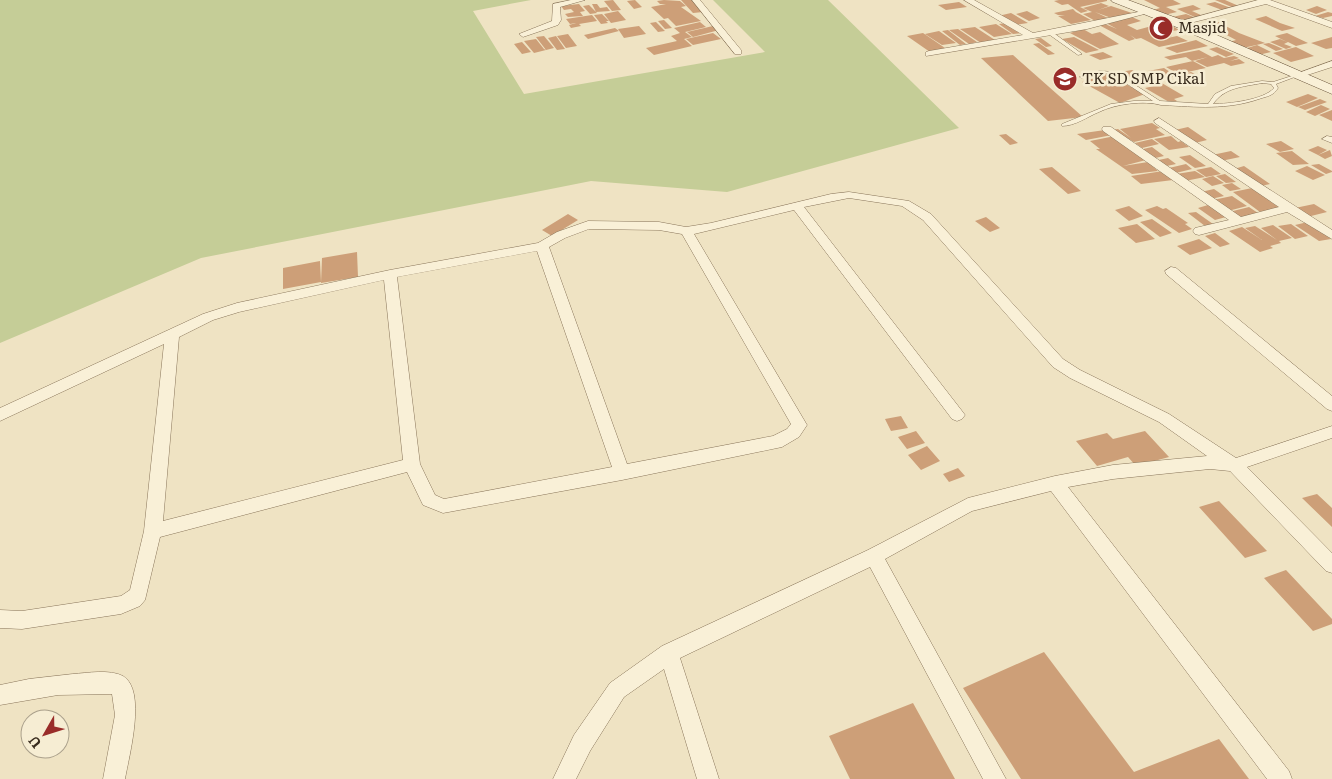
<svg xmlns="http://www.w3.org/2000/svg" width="1332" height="779" viewBox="0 0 1332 779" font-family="Literata,serif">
	<rect width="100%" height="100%" fill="#efe3c3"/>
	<path fill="#c5cd97" d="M0,0H531L473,11L524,94L765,52L713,0H828L959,128L727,192L591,181L201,258L0,343Z"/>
	<path fill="#cd9f78" d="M613,0L621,10L612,11L604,1Z
		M635,0L642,7L634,9L627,1Z
		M664,0L680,1L686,6L681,7L701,21L676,26L668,18L664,19L651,7L666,4H660L657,1Z
		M681,0H692L703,12L693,13Z
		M1059,0H1107V1L1080,7L1088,11L1081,13L1068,4L1062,5L1054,1Z
		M1144,0H1173L1181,4L1166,7L1177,12L1164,15L1153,10L1160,8Z
		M1215,0H1225L1241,7L1234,8Z
		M959,2L967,7L946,10L938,5Z
		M1215,2L1231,8L1222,10L1206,4Z
		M1101,3L1109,6L1098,10L1111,6L1132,13L1114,19L1095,12L1110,19L1097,22L1083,14L1092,12L1083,8Z
		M579,4L585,11L580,12L583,16L568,17L565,14L574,12L571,9L564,10L561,6Z
		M592,4H597L600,8L607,7L610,11L596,12Z
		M589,5L597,13L590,14L583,6Z
		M1193,5L1201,9L1192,11L1203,16L1197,18L1177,9Z
		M1317,6L1327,10L1316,14L1306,10Z
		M1073,9L1076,12L1091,20L1071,24L1058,16L1065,15H1058L1054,13Z
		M618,11L626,20L611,23L604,14Z
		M1027,11L1040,18L1029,21L1016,14Z
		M1328,12L1332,13V16L1323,18L1315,16Z
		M1011,13L1028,23L1015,25L998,16Z
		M602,14L609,21H606L608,23L601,24L594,15Z
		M1186,14L1196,18L1177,23L1168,18Z
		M592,15L597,21L579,24L581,26L571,28L569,25L576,23L570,24L566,19Z
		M1266,16L1280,23L1295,28L1282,31L1255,19Z
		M1132,17L1141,21L1127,25L1137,30L1148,27L1172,36L1158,40L1177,36L1188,41L1159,47L1141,38L1136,39L1130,35L1135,39L1129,41L1099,25L1105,24L1117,29L1106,23Z
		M664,20L672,28L665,29L658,21Z
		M656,22L665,31L658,32L650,23Z
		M700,22L706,27L685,32L692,37L684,39L692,46L654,55L646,48L677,41L671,36L680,33L674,28Z
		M1166,22L1179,30L1166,32L1154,24Z
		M1218,22L1239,33L1265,43L1243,48L1229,42L1236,40L1221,32L1211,34L1196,28L1205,25L1212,28L1206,25Z
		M1007,23L1022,33L1013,34L999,24Z
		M996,24L1012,34L994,37L979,27Z
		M639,26L646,34L624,38L618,29Z
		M713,26L719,30L693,37L687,32Z
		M975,27L995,40L981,43L960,29Z
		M615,28L619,31L588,39L584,35Z
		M958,29L977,42L969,44L949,30Z
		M1083,29L1099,38L1092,34L1100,32L1119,44L1100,49L1070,33Z
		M948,30L966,44L960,45L942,31Z
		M939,31L956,43L942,45L925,34Z
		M713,33L721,39L693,45L686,39Z
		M923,33L945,48L930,52L907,36Z
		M1287,33L1308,43L1296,46L1288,42L1284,44L1292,47L1286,49L1270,42L1280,39L1287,42L1275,36Z
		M568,34L577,46L566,48L557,36Z
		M544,36L554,48L546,50L536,37Z
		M556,36L565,49L557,50L548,38Z
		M1074,37L1099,50L1086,53L1062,39Z
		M1332,37V48L1326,49L1311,43Z
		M1041,38L1052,46L1046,47L1035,39Z
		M536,39L544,49L546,50L534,53L524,41Z
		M1196,40L1208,46L1177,53L1165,48Z
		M522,42L531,52L522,54L514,44Z
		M1039,43L1046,48L1055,54L1048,55L1033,44Z
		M1269,43L1274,45L1283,49L1276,51L1263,44Z
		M1257,45L1271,52L1258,55L1244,49Z
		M1217,47L1234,54L1226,57L1209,49Z
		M1296,47L1314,56L1291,62L1273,53Z
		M1199,50L1212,57L1218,55L1224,58L1234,56L1239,58L1230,61L1239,59L1245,63L1231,66L1224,63L1207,67L1195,61L1208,57L1192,61L1186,57L1170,60L1164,57Z
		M1103,52L1113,57L1100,60L1089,55Z
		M1013,55L1083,117L1048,121L981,58Z
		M1193,61L1206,68L1178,74L1166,67Z
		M1164,68L1170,72L1178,76L1162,79L1148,71Z
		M1132,70L1141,75L1129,77L1120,72Z
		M1191,72L1199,76L1188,79L1180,75Z
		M1106,74L1145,94L1120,103L1082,82Z
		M1160,82L1184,96L1174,99L1177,101L1169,102L1145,88L1154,86L1150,84Z
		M1308,94L1318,98L1297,107L1286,102Z
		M1320,99L1327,102L1305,110L1298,107Z
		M1321,105L1330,109L1315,116L1306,112Z
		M1332,110V121L1319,115Z
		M1152,123L1160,128L1156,129L1165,135L1134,142L1112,130L1118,129L1131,138L1120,129Z
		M1188,127L1207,140L1195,143L1175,130Z
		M1105,130L1112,135L1086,140L1077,134Z
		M1006,134L1018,143L1010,145L999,135Z
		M1115,136L1146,160L1123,166L1148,162L1158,171L1132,174L1096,149H1100L1090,141Z
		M1171,136L1178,142L1181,141L1189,147L1169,150L1154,139Z
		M1152,139L1159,144L1142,148L1135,143Z
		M1281,141L1294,149L1280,152L1266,144Z
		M1318,146L1327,150L1318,155L1308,150Z
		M1152,147L1164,156L1151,159L1139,150Z
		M1330,150L1332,156L1325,159L1318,155Z
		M1231,151L1240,157L1221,161L1212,155Z
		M1292,151L1309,164L1293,165L1276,153Z
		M1190,155L1206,166L1195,168L1179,157Z
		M1168,158L1176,164L1162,167L1154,161Z
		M1186,164L1192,169L1176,173L1169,168Z
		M1319,164L1332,171V172L1326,174L1311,165Z
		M1244,166L1270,184L1261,186L1234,169Z
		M1307,166L1325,175L1313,180L1295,171Z
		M1052,167L1081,191L1068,194L1039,169Z
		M1211,167L1221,174L1206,177L1196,170Z
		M1163,171L1173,180L1141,184L1131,176Z
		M1195,171L1205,177L1185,181L1176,174Z
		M1225,174L1236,182L1226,183L1216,176Z
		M1213,176L1224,183L1212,186L1202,179Z
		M1232,183L1241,189L1230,191L1222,185Z
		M1252,188L1280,208L1260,212L1233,192Z
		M1214,189L1224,196L1211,199L1201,192Z
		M1232,196L1247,206L1228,211L1213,200Z
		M1314,204L1327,212L1307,217L1295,208Z
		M1208,205L1226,217L1215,220L1198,208Z
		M1129,206L1143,216L1129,221L1115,210Z
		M1157,206L1163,209L1166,208L1188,223L1185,224L1192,229L1179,233L1145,210Z
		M1249,207L1258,213L1238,218L1229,212Z
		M1196,212L1213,224L1205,226L1188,213Z
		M568,214L578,220L552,236L542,230Z
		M986,217L1000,228L990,232L975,221Z
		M1152,219L1172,233L1160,237L1140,222Z
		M1308,222L1331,239L1319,241L1295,225Z
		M1137,224L1155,239L1136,243L1118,228Z
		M1291,224L1308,236L1295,239L1278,226Z
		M1273,225L1292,238L1279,241L1281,243L1270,246L1273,248L1260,252L1229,231L1242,227L1262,240L1245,228L1255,226L1277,240L1261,228Z
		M1215,233L1230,244L1220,247L1205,236Z
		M1199,239L1212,248L1190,255L1177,246Z
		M357,252L358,277L321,283L322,258Z
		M320,261L321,282L283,289V268Z
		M901,416L908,428L891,431L885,419Z
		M916,431L925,443L907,449L898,437Z
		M1145,431L1169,457L1136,466L1128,457L1097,466L1076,441L1107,433L1113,439Z
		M927,446L940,461L921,470L908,455Z
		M958,468L965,476L949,482L943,474Z
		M1317,494L1332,508V527L1302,498Z
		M1219,501L1267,551L1245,558L1199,507Z
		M1286,570L1332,619V624L1313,631L1264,578Z
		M1044,652L1134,772L1219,739L1249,779H1021L963,688Z
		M913,703L955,779H850L829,736Z"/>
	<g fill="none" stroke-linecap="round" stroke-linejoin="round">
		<defs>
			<path id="lane" d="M1047,31H1051L1082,54L1078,55L1047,33Z
				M1100,71L1115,72L1160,101L1208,104L1215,94L1231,86L1262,81L1273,82L1298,74L1300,75L1276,84L1278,88C1273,96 1268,96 1259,99C1227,110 1196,107 1163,105H1161C1144,100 1115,104 1099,112C1087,117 1075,126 1062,126V124L1111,104L1134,101H1153L1112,74L1100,73L1082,78L1080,77ZM1262,83L1271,84L1274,88C1264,100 1228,104 1213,104C1225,87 1243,87 1262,83Z"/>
			<path id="street" d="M571,0H585L560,7L561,20L558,25L523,37L519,34L552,21L553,4Z
				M692,0H700L741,50V54H735Z
				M964,0H974L1033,33L1148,10L1152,12L1087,29L926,56V52L929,51L1023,35Z
				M1258,0H1270L1332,22V28L1266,4L1178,26L1174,23Z
				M1332,61V67L1298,78L1293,75Z
				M1159,118L1332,230V239L1287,212L1199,235L1195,234L1193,231L1195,228L1229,220L1103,131L1102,129L1103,127H1111L1241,217L1279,207L1155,123L1154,121Z
				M1327,136L1332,137V143L1322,139Z
				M849,192L909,201L931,214L1063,359L1080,370L1169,414L1236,458L1332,426V438L1247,467L1332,553V573L1326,571L1230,471L1210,469L1113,479L1068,487L1289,771L1292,779H1267L1051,491L972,511L885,559L1006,779H983L870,567L680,658L719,779H697L664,669L624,697L590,751L576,779H553L574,735L610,683L662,646L868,550L968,498L1055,476L1113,465L1207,456L1159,422L1070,378L1053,367L923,220L902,206L849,198L804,207L962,411L965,415L962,419L957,421L952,419L794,210L694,234L807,425L799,437L782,447L622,480L443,513L423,505L407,472L160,537L145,600L140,606L121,614L22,629L0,628V610L22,611L121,596L130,590L144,531L164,344L0,421V408L203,314L237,303L390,270L538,243L557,232L588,221L659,222L686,227L711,223L831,194ZM589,229L659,230L682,234L791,424L787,429L773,436L627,464L549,247L565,238ZM537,251L612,467L444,499L435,495L420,464L397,277ZM384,280L403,460L163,521L179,337L213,320L239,312Z
				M1171,267L1176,268L1332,396V411L1327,409L1166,274L1165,271Z
				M73,674C87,673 110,669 123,676C147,690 129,756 125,779H103L115,715L112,694L58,695L0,705V685L29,679Z"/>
			<path id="secondary" d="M1111,0H1128L1182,20L1332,85V94L1174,26L1113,2Z"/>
		</defs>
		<use href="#lane" stroke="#89755a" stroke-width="1"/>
		<use href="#street" stroke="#89755a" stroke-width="1"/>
		<use href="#secondary" stroke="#6b563d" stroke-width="1"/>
		<use href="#lane" fill="#f9f0d7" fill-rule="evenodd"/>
		<use href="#street" fill="#f9f0d7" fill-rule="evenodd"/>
		<use href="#secondary" fill="#f9f0d7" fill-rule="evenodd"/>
	</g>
	<defs>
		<symbol id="mosque-disc" viewBox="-11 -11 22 22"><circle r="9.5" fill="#992c29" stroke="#f6edd3"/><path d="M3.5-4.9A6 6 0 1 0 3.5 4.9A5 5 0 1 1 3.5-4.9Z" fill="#fff"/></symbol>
		<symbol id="school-disc" viewBox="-11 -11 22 22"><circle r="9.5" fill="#992c29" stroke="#f6edd3"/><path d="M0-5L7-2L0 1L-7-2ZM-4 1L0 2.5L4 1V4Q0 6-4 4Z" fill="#fff"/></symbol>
	</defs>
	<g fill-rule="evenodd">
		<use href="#mosque-disc" x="1147" y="14" width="28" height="28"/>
		<use href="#school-disc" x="1051" y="65" width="28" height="28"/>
	</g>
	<g text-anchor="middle" stroke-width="5" stroke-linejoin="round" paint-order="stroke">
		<g font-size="15" fill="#392c1e" stroke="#f6edd3" text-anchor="start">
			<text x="1178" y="33">Masjid</text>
			<text x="1082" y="84">TK SD SMP Cikal</text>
		</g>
	</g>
	<g transform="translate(45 734) rotate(231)"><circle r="24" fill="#f6edd3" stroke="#aaa08b"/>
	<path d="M0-4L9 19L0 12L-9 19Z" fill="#992c29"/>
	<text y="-8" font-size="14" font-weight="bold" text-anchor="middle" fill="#392c1e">U</text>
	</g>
</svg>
